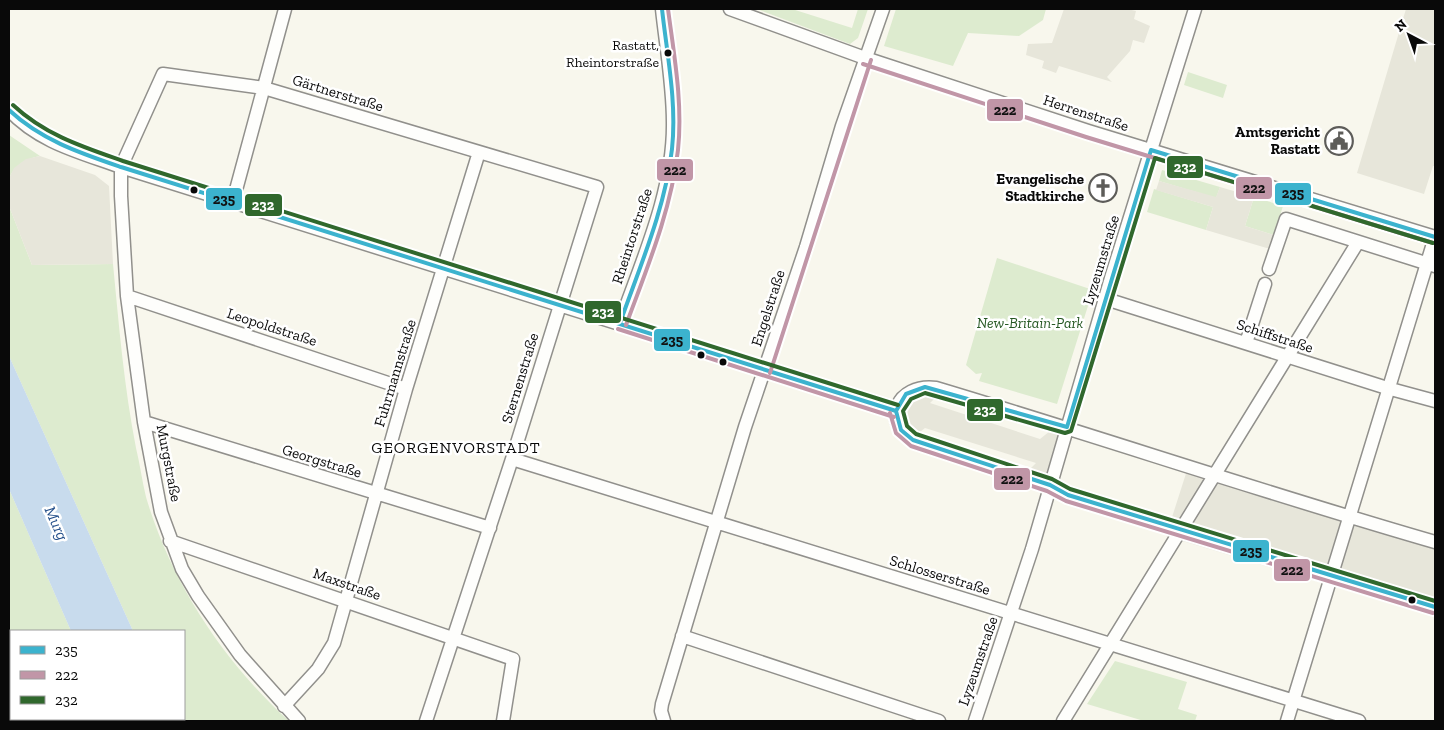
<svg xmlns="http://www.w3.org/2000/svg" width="1444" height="730" viewBox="0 0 1444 730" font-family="'Zilla Slab',serif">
	<rect width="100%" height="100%" fill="#f8f7ed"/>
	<path fill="#ddebcf" d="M757,9H792L852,28L858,9H868L858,38L850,44Z
		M896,9H1046L1043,20L1019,36L968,33L953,66L884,46Z
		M1188,72L1227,85L1223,98L1184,85Z
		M9,135L40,156C25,159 16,164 9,178Z
		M1162,170L1220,187L1216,198L1159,181Z
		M1154,189L1213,207L1206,230L1147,212Z
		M1254,197L1283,206L1274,235L1245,226Z
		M9,206L32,265L113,264C119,326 124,387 136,448C140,464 142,481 146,497C171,582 223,661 289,721H180L178,719H184V631H133L9,356Z
		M997,258L1093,290L1057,404L979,381L982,373L976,374L966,365Z
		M9,489L71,631H11V719H111L112,721H9Z
		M1115,661L1187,682L1178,709L1197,715L1195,721H1144L1087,704Z"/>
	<path fill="#e7e6da" d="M1064,9H1127L1136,11L1134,19L1150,26L1144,43L1133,40L1130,51L1107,77L1112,82L1059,66L1056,73L1042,68L1044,61L1026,55L1028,44L1052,43Z
		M1406,9H1435V166H1433L1424,194L1357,173Z
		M40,156L95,175L109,186L113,264L32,265L9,206V178L14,168L26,159Z
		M1159,181L1216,197L1220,187L1254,197L1245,226L1274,235L1270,249L1206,230L1213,207L1156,190Z
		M920,392L939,394L930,403L1040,439L1050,431L1067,427L1050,485L1027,472L1036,463L925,428L915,436L904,427L902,414L909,400Z
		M1190,461L1435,535V617L1166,536Z"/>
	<path fill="#c8dbed" d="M9,356L133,631H71L9,489Z"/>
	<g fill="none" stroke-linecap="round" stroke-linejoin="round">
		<defs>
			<path id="street" d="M730,9L865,58L1088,131L1435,237
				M9,110C40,143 80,152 121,167L896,411
				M233,201L285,9
				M1269,269L1286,219L1435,266
				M127,296L406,389
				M1106,299L1387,388L1435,401
				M620,323C642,260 674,191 673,122C673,85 666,46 662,9
				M1246,343L1265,284
				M144,422L490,528
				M512,459L1359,721
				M170,541L513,659L503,721
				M1435,542C1268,494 1103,438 936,388C896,383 881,423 913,440L1050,485L1068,495L1435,607
				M682,636L939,721
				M284,706L318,669L334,643L406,389L479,152
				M299,721L240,655L198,596L182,569L161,512L144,422L127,296L121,196V167L163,74L264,88L597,187L512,459L426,721
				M664,721L661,711L662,704L745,427L806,247L842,126L883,9
				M975,721L1032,549L1111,278L1195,9
				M1063,721L1358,242
				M1287,721L1435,237"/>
		</defs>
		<use href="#street" stroke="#91908c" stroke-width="15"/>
		<use href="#street" stroke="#fefefc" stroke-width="12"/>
		<defs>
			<path id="bus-1" d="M9,110C41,140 80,153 121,167L896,411
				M1151,150L1435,237
				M620,323C640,266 665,209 672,149C677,102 667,55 662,9
				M1067,427L925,387L906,394L896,411L901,430L913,440L1050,485L1068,495L1435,607
				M1067,427L1151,150"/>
			<path id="bus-2" d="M863,64L1086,137L1433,243
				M626,325C647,268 671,211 678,150C683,103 674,55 668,9
				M618,329L894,417
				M770,373L871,60
				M890,413L896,433L911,446L1047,491L1066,501L1433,613"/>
			<path id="bus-3" d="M13,105C45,135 83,147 123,161L898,405
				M1433,243L1155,158L1071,431L1065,433L925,393L911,399L903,411L907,426L916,434L1052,479L1070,489L1435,601"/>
		</defs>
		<use href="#bus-1" stroke="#fff" stroke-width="8"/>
		<use href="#bus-2" stroke="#fff" stroke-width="8"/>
		<use href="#bus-3" stroke="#fff" stroke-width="8"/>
		<use href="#bus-1" stroke="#3cb3ce" stroke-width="4"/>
		<use href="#bus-2" stroke="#c196a7" stroke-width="4"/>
		<use href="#bus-3" stroke="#30682d" stroke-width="4"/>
	</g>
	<defs>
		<symbol id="civic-ring" viewBox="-11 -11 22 22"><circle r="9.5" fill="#fff" stroke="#5d5c59" stroke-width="1.5"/><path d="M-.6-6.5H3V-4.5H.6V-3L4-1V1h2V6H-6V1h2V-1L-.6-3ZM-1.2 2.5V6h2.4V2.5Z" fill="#5d5c59"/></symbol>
		<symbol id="church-ring" viewBox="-11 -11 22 22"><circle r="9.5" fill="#fff" stroke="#5d5c59" stroke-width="1.5"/><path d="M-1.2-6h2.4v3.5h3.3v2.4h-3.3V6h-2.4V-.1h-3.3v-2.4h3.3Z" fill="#5d5c59"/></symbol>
	</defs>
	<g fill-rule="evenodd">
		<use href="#civic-ring" x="1323" y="125" width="32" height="32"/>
		<use href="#church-ring" x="1087" y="172" width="32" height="32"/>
	</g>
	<g fill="#090909" stroke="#fff" stroke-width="2">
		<circle cx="668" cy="53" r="4.5"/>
		<circle cx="194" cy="190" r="4.5"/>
		<circle cx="701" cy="355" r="4.5"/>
		<circle cx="723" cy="362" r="4.5"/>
		<circle cx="1412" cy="600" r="4.5"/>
	</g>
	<g text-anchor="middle" stroke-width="5" stroke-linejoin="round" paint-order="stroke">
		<g font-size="14" fill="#090909" stroke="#fff" text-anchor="end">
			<text x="659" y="50">Rastatt,<tspan x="659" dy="17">Rheintorstraße</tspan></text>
		</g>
		<g font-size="15" fill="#090909" stroke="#fff">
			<text transform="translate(338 93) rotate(17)" y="5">Gärtnerstraße</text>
			<text transform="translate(1086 113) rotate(18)" y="5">Herrenstraße</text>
			<text transform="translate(632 236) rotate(-72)" y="5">Rheintorstraße</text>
			<text transform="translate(1101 260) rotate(-73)" y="5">Lyzeumstraße</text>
			<text transform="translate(768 308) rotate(-72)" y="5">Engelstraße</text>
			<text transform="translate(272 327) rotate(18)" y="5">Leopoldstraße</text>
			<text transform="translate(1275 336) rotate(18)" y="5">Schiffstraße</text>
			<text transform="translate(395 373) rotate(-73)" y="5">Fuhrmannstraße</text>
			<text transform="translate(520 378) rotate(-73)" y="5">Sternenstraße</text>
			<text transform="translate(322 461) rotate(17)" y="5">Georgstraße</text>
			<text transform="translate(169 463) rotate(79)" y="5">Murgstraße</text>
			<text transform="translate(940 575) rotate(17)" y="5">Schlosserstraße</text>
			<text transform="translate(347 584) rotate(19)" y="5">Maxstraße</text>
			<text transform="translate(978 661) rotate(-71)" y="5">Lyzeumstraße</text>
		</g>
		<g font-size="15" font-weight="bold" fill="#090909" stroke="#fff" text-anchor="end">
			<text x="1320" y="137">Amtsgericht<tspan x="1320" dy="17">Rastatt</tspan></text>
			<text x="1084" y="184">Evangelische<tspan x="1084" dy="17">Stadtkirche</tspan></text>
		</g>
		<g font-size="15" font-style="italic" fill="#265823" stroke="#fff">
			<text x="1030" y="328">New-Britain-Park</text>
		</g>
		<g font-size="16" letter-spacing="1" fill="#090909" stroke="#fff">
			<text x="456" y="453">GEORGENVORSTADT</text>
		</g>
		<g font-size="16" font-style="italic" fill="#244f8a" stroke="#fff">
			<text transform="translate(57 523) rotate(66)" y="6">Murg</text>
		</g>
	</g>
	<g stroke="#fff" stroke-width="2">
		<rect x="986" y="98" width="38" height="24" rx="5" fill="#c196a7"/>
		<rect x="1166" y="155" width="38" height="24" rx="5" fill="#30682d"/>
		<rect x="656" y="158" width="38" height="24" rx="5" fill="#c196a7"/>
		<rect x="1235" y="176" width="38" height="24" rx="5" fill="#c196a7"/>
		<rect x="1274" y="182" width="38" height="24" rx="5" fill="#3cb3ce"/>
		<rect x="205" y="187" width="38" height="24" rx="5" fill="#3cb3ce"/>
		<rect x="244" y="193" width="39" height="24" rx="5" fill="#30682d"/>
		<rect x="584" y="300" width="38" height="24" rx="5" fill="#30682d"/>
		<rect x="653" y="328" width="38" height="24" rx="5" fill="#3cb3ce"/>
		<rect x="966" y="398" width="38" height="24" rx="5" fill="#30682d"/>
		<rect x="993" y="467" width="38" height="24" rx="5" fill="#c196a7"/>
		<rect x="1232" y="539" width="38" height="24" rx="5" fill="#3cb3ce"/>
		<rect x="1273" y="558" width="38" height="24" rx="5" fill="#c196a7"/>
	</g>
	<g font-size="14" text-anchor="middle" font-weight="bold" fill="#fff">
		<text x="1185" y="172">232</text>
		<text x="263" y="210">232</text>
		<text x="603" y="317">232</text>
		<text x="985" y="415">232</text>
	</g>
	<g font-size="14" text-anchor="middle" font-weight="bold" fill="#111">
		<text x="1005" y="115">222</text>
		<text x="675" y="175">222</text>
		<text x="1254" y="193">222</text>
		<text x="1293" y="198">235</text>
		<text x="224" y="204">235</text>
		<text x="672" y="345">235</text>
		<text x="1012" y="484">222</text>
		<text x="1251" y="556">235</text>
		<text x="1292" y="575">222</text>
	</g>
	<rect width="1444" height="730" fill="none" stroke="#090909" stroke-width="20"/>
	<rect x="10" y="630" width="175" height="90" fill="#ffffff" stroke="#9d9d9d"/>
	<rect x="20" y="646" width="25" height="8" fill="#3cb3ce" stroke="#9d9d9d"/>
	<text x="55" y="655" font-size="15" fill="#090909">235</text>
	<rect x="20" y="671" width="25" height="8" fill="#c196a7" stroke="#9d9d9d"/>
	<text x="55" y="680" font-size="15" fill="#090909">222</text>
	<rect x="20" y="696" width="25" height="8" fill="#30682d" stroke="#9d9d9d"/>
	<text x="55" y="705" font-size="15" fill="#090909">232</text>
	<g transform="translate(1409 35) rotate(319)" stroke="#ffffff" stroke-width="4" paint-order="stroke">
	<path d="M0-4L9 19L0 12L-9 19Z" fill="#090909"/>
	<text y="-8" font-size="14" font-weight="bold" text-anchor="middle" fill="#090909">N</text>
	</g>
</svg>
